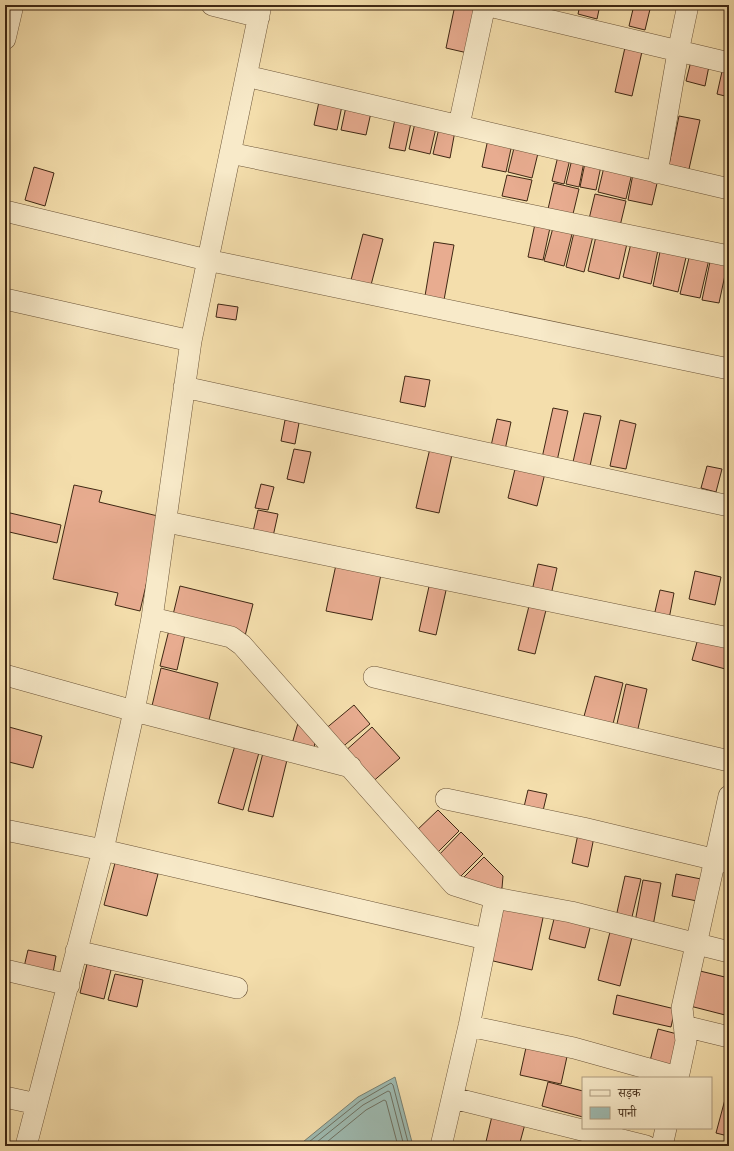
<svg xmlns="http://www.w3.org/2000/svg" width="734" height="1151" viewBox="0 0 734 1151" font-family="'Sorts Mill Goudy','Noto Serif Devanagari',serif">
	<rect width="100%" height="100%" fill="#f4deac"/>
	<filter id="stains"><feTurbulence type="fractalNoise" baseFrequency=".005" numOctaves="4"/><feColorMatrix values="0 0 0 0 .2 0 0 0 0 .09 0 0 0 0 .02 0 0 0 .5 -.17"/></filter>
	<radialGradient id="worn" r=".72"><stop offset=".6" stop-color="#630" stop-opacity="0"/><stop offset="1" stop-color="#630" stop-opacity=".3"/></radialGradient>
	<path fill="#9ebbb2" stroke="#788072" d="M395,1077L413,1146H298L358,1097Z"/>
	<g fill="none" stroke-linecap="round" stroke-linejoin="round">
		<path stroke="#6e7162" stroke-width="1" d="M304,1146L360,1101L391,1083L393,1085L409,1146
			M312,1146L363,1105L388,1091L390,1092L404,1146
			M322,1146L366,1110L384,1100L386,1101L398,1146"/>
	</g>
	<path fill="#e8ac90" stroke="#3e2713" d="M455,5H472L483,7L472,54L446,48Z
		M580,5H600L597,19L578,14Z
		M634,5H651L645,30L629,26Z
		M626,43L643,47L632,96L615,92Z
		M692,57L710,61L705,86L686,81Z
		M723,67L729,68V97L717,94Z
		M320,97L343,101L337,130L314,125Z
		M347,102L372,108L366,135L341,130Z
		M679,116L700,120L689,169L669,165Z
		M395,119L411,123L405,151L389,148Z
		M415,123L436,128L430,154L409,149Z
		M439,128L455,131L450,158L433,154Z
		M488,139L512,144L506,172L482,167Z
		M515,144L539,149L532,178L508,172Z
		M558,156L570,159L564,184L552,181Z
		M572,159L584,162L579,187L566,184Z
		M585,163L601,166L596,190L580,187Z
		M34,167L54,173L45,206L25,200Z
		M604,167L632,173L626,199L598,192Z
		M633,174L658,179L652,205L628,200Z
		M507,175L532,180L527,201L502,196Z
		M554,183L579,189L573,214L548,209Z
		M595,194L626,201L620,226L589,219Z
		M536,219L551,223L543,260L528,257Z
		M554,224L573,230L564,266L544,261Z
		M575,228L594,232L584,272L566,267Z
		M597,232L628,239L619,279L588,271Z
		M363,234L383,239L371,285L351,280Z
		M632,239L659,245L651,284L623,277Z
		M434,242L454,245L444,300L425,296Z
		M661,247L687,253L678,292L653,286Z
		M691,250L710,255L700,298L680,294Z
		M711,257L728,261L719,303L702,300Z
		M218,304L238,307L236,320L216,317Z
		M405,376L430,380L425,407L400,402Z
		M553,408L568,411L557,461L542,458Z
		M584,413L601,416L590,466L573,462Z
		M497,419L511,422L505,450L491,446Z
		M285,420L299,423L295,444L281,441Z
		M620,420L636,424L626,469L610,466Z
		M431,444L453,450L439,513L416,508Z
		M294,449L311,452L304,483L287,479Z
		M516,465L545,473L537,506L508,498Z
		M707,466L722,469L716,492L701,488Z
		M261,484L274,487L268,510L255,508Z
		M74,485L102,491L99,502L162,517L140,611L115,605L118,593L53,579Z
		M258,510L278,514L272,541L252,536Z
		M6,512L61,525L57,543L5,531Z
		M337,560L382,569L372,620L326,611Z
		M538,564L557,568L551,595L532,591Z
		M695,571L721,577L715,605L689,599Z
		M430,582L447,586L436,635L419,631Z
		M180,586L253,604L245,636L172,619Z
		M660,590L674,593L669,619L654,616Z
		M529,606L546,610L535,654L518,650Z
		M170,626L186,630L177,670L160,666Z
		M699,635L729,643V670L692,660Z
		M161,668L218,683L208,724L151,710Z
		M595,676L623,683L612,728L583,720Z
		M626,684L647,689L637,733L616,728Z
		M354,705L370,724L340,749L324,730Z
		M300,716L317,731L314,748L292,744Z
		M9,727L42,736L33,768L5,761V742Z
		M372,727L400,758L370,784L343,753Z
		M236,742L260,749L243,810L218,803Z
		M264,749L288,756L273,817L248,811Z
		M528,790L547,794L542,815L523,811Z
		M438,810L459,831L436,854L415,832Z
		M461,832L483,854L459,878L437,857Z
		M578,834L594,837L588,867L572,863Z
		M484,857L503,876L502,888L495,891L462,879Z
		M115,863L158,874L147,916L104,905Z
		M676,874L706,880L702,902L672,896Z
		M625,876L641,879L631,921L616,917Z
		M643,880L661,883L653,926L635,922Z
		M501,904L544,913L532,970L489,960Z
		M555,915L591,924L585,948L549,939Z
		M611,928L633,933L620,986L598,980Z
		M28,950L56,956L53,973L24,967Z
		M87,964L111,970L104,999L80,993Z
		M700,971L729,978V1016L690,1006Z
		M115,974L143,980L137,1007L108,1000Z
		M617,995L675,1009L671,1027L613,1014Z
		M658,1029L681,1035L672,1071L649,1065Z
		M527,1043L568,1052L561,1084L520,1075Z
		M548,1082L583,1091V1117L542,1106Z
		M727,1092L729,1093L728,1136L716,1133Z
		M492,1116L525,1124L519,1146H485Z"/>
	<g fill="none" stroke-linecap="round" stroke-linejoin="round">
		<defs>
			<path id="minor" d="M212,5L259,17
				M485,5L729,63
				M5,39L13,5
				M246,76L729,189
				M459,125L485,5
				M230,153L729,256
				M657,173L678,52L688,5
				M5,211L207,260L729,369
				M5,299L191,341
				M184,387L729,506
				M167,522L729,638
				M152,618L231,637L242,645L454,885L495,898L571,912L729,952
				M5,675L134,711L351,767
				M374,677L729,761
				M446,799L583,828L729,863
				M5,830L103,850L486,939
				M76,951L237,988
				M5,970L69,985
				M469,1026L574,1048L678,1077
				M684,1026L729,1037
				M678,1078L686,1041L682,1008L729,796
				M5,1097L37,1104
				M453,1098L646,1146
				M26,1146L103,850L134,711L152,618L191,341L261,5
				M441,1146L469,1026L495,898
				M662,1146L666,1128"/>
		</defs>
		<use href="#minor" stroke="#6c5539" stroke-width="22"/>
		<use href="#minor" stroke="#f8eac9" stroke-width="21"/>
	</g>
	<rect width="734" height="1151" fill="none" stroke="#f4deac" stroke-width="20"/>
	<rect x="6" y="6" width="722" height="1139" fill="none" stroke="#3e2713" stroke-width="2"/>
	<rect x="10" y="10" width="714" height="1131" fill="none" stroke="#3e2713"/>
	<rect x="582" y="1077" width="130" height="52" fill="#f8eac9" stroke="#ae9c80"/>
	<rect x="590" y="1090" width="20" height="6" fill="#f8eac9" stroke="#ae9c80"/>
	<text x="618" y="1097" font-size="12" fill="#3e2713">सड़क</text>
	<rect x="590" y="1107" width="20" height="12" fill="#9ebbb2" stroke="#ae9c80"/>
	<text x="618" y="1117" font-size="12" fill="#3e2713">पानी</text>
	<rect width="100%" height="100%" filter="url(#stains)"/>
	<rect width="100%" height="100%" fill="url(#worn)"/>
</svg>
